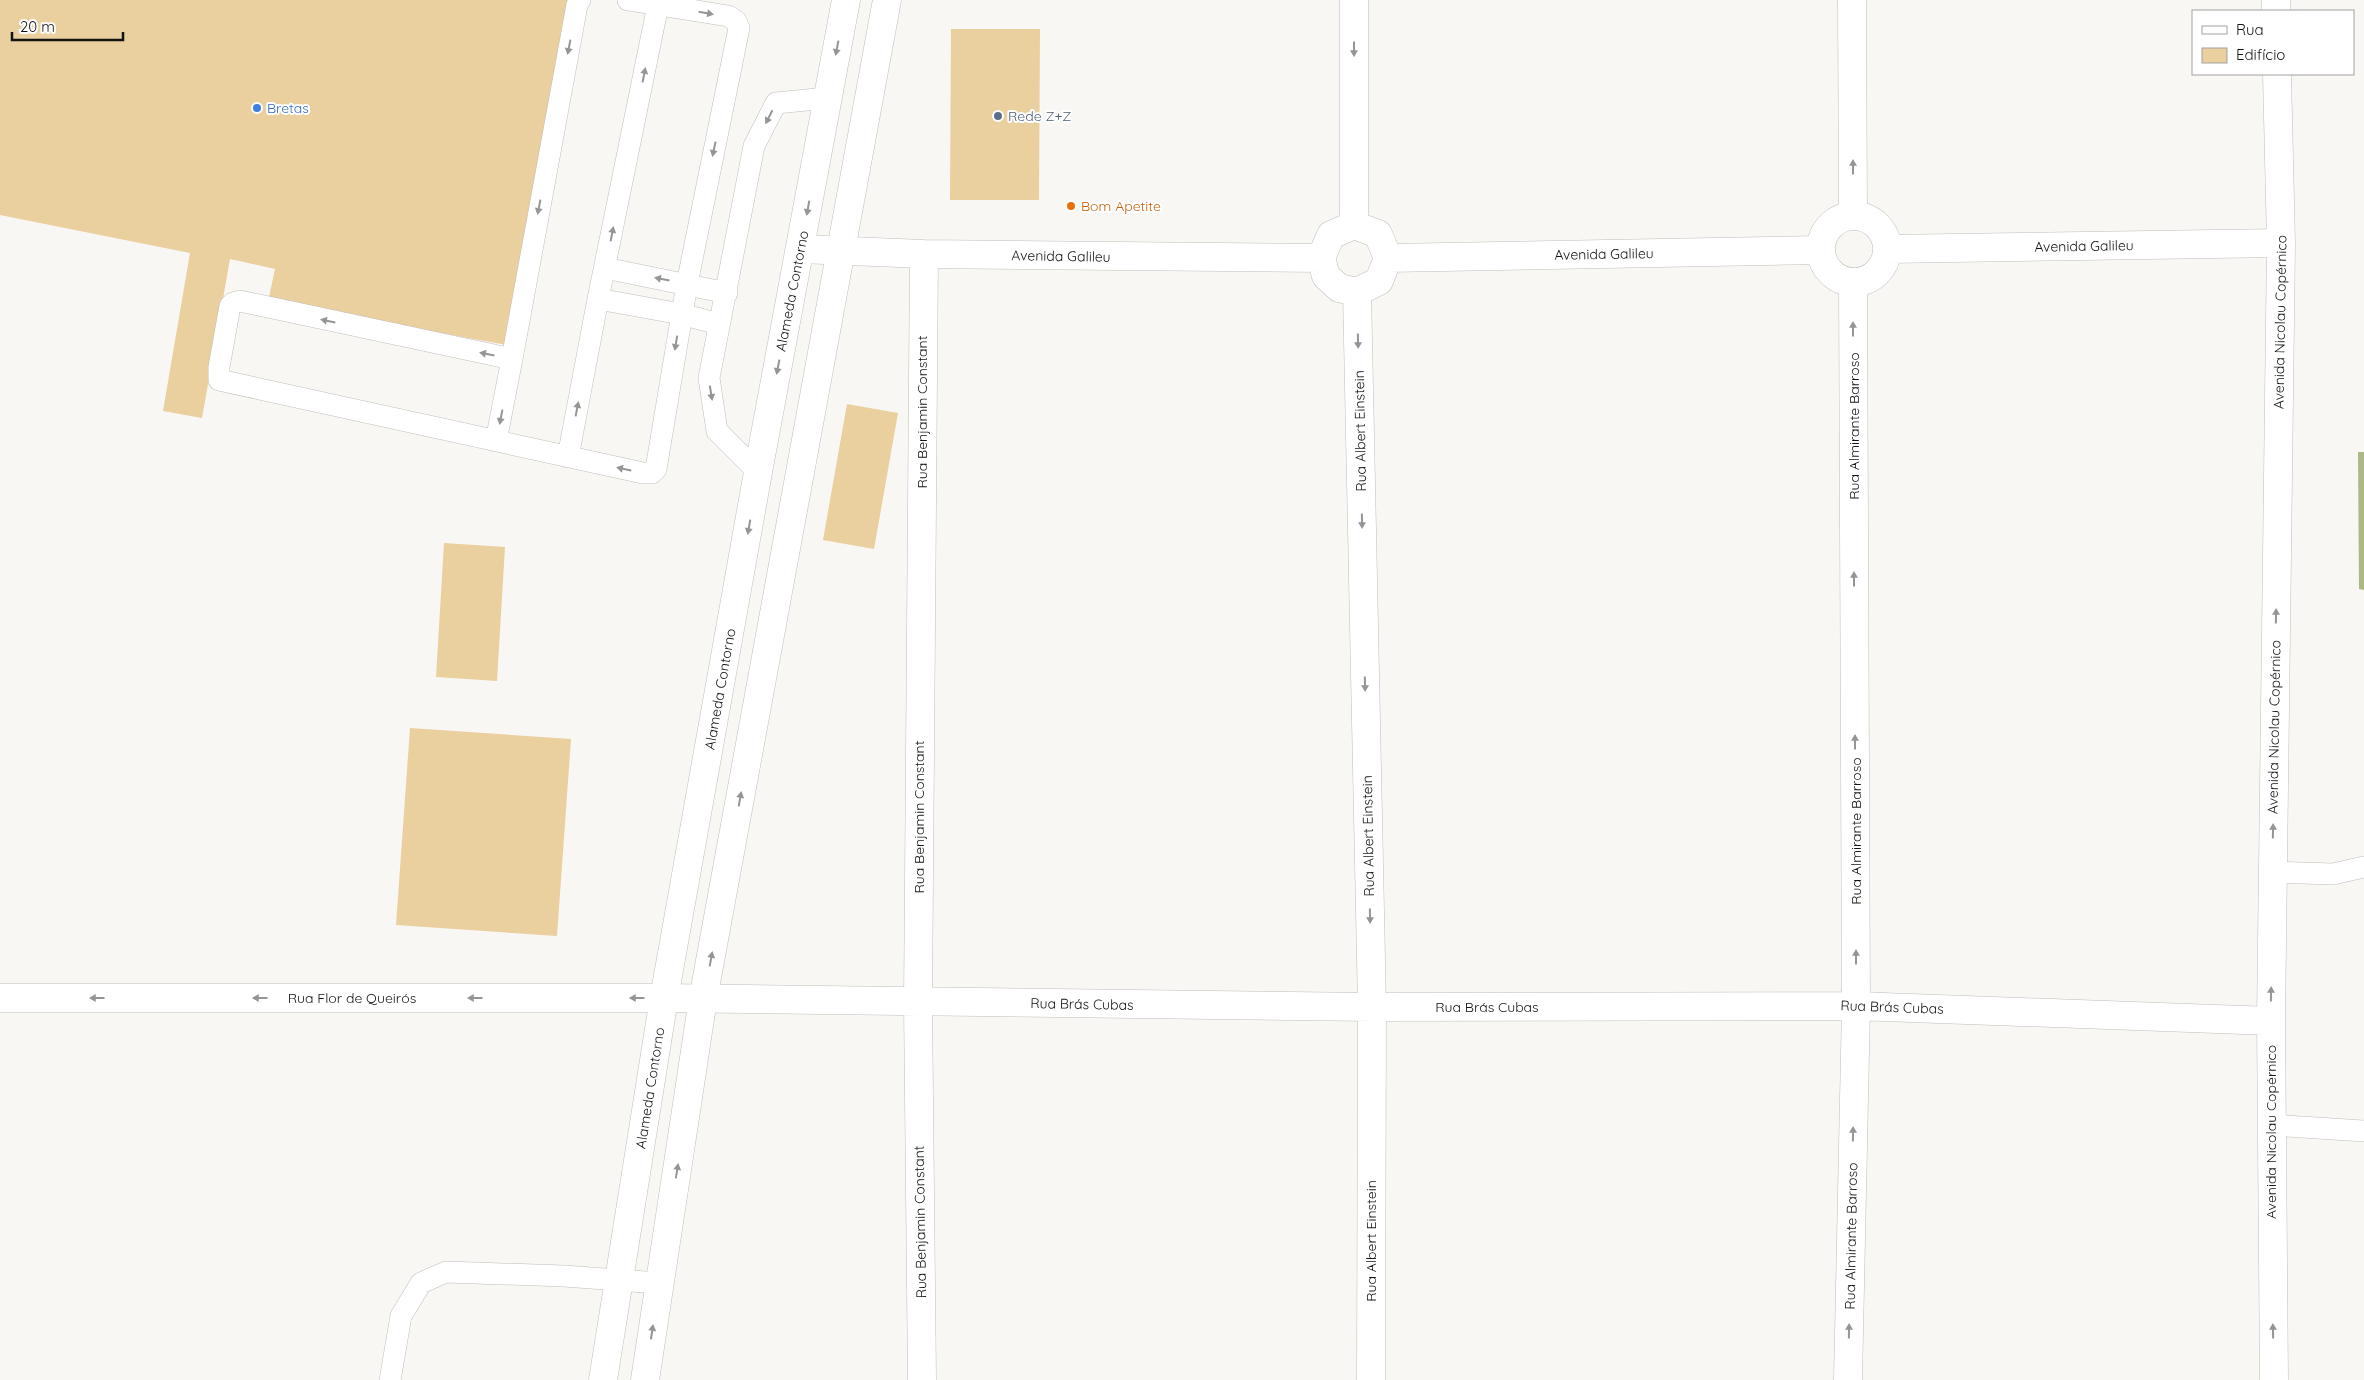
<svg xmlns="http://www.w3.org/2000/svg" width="2364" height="1380" viewBox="0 0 2364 1380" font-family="Quicksand,sans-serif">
	<rect width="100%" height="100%" fill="#f9f7f4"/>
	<path fill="#acb886" d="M2358,452H2364V590L2359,589Z"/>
	<path fill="#eacf9f" d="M0,0H571L507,345L268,302L275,269L230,259L202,418L163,411L190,253L0,215Z
		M951,29H1040L1039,200H950Z
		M847,404L898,413L874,549L823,540Z
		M444,543L505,547L497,681L436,677Z
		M410,728L571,739L557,936L396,925Z"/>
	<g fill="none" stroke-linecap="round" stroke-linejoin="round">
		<defs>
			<path id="lane" d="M580,0L577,5L512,359L240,301L233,303L230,306L219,367V380L643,473H652L656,469L687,284L739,28L736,21L728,16L628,0
				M605,268L727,293
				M598,299L681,314L719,324
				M496,441L512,359
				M568,457L598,299L658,5
				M758,472L717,431L709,378L754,146L776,103L827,98
				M2272,872L2333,874L2364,867
				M2271,1125L2364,1131
				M390,1380L401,1316L421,1283L446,1272L564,1276L659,1283"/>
			<path id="street" d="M1354,0V225
				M1852,0L1853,215
				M2276,0V11
				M1821 249a33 33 0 1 1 66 0a33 33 0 1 1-66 0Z
				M1354,225L1378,234L1388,258L1379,281L1357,292L1339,288L1326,276L1321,258L1331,235Z
				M800,249L924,254L1321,258
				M1888,249L2281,243
				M1388,258L1821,250
				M1357,292L1372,1007L1371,1380
				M0,998H664L1372,1007L1856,1006L2271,1021
				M922,1380L918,1003L924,254
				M1848,1380L1856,1006L1853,283
				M2274,1380L2271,1021L2281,243L2277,74"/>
			<path id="secondary" d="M603,1380L664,998L758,472L846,0
				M645,1380L703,999L887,0"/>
		</defs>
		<use href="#lane" stroke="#c0bebb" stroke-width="22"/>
		<use href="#street" stroke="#c0bebb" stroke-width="29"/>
		<use href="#secondary" stroke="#c0bebb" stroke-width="29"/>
		<use href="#lane" stroke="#fff" stroke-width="21"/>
		<use href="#street" stroke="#fff" stroke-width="28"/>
		<use href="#secondary" stroke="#fff" stroke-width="28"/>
	</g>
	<defs><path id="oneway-solid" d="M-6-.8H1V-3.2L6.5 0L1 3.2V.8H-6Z" transform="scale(1.25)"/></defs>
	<g fill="#959594">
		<use href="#oneway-solid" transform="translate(706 13) rotate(10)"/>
		<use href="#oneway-solid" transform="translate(569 47) rotate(101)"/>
		<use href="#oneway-solid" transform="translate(837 48) rotate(101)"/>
		<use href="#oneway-solid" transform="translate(1354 49) rotate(90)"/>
		<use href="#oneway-solid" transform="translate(644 75) rotate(-79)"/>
		<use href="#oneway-solid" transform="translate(769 117) rotate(117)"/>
		<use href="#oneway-solid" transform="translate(714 149) rotate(102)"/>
		<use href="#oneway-solid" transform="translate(1853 167) rotate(-90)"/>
		<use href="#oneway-solid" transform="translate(539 207) rotate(101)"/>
		<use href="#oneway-solid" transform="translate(808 208) rotate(100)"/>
		<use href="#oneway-solid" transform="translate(612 234) rotate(-79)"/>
		<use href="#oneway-solid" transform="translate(662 279) rotate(-169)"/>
		<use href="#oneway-solid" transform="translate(328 321) rotate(-168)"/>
		<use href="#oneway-solid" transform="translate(1853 329) rotate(-90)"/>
		<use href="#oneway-solid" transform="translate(1358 341) rotate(89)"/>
		<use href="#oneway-solid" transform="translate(676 343) rotate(99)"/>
		<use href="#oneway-solid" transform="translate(487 354) rotate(-169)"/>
		<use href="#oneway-solid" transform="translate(778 367) rotate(101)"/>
		<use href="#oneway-solid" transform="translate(711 393) rotate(81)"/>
		<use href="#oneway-solid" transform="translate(577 409) rotate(-79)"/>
		<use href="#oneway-solid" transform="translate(501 417) rotate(101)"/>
		<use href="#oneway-solid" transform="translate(624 469) rotate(-168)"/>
		<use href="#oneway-solid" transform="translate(1362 521) rotate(89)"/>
		<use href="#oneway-solid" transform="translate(749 527) rotate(100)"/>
		<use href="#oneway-solid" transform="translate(1854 579) rotate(-90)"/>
		<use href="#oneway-solid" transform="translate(2276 616) rotate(-89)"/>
		<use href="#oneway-solid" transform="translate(1365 684) rotate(89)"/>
		<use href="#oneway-solid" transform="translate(1855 742) rotate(-90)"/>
		<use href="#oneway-solid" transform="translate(740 799) rotate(-80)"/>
		<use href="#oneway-solid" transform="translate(2273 831) rotate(-89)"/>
		<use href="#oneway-solid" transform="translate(1370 916) rotate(89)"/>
		<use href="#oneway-solid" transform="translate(1856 957) rotate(-90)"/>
		<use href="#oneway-solid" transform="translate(711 959) rotate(-80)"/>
		<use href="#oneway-solid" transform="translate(2271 994) rotate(-89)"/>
		<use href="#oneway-solid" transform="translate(97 998) rotate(-180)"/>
		<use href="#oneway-solid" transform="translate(260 998) rotate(-180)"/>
		<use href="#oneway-solid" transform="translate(475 998) rotate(-180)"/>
		<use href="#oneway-solid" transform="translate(637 998) rotate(-180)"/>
		<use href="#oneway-solid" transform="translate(1853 1134) rotate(-89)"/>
		<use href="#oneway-solid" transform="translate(677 1171) rotate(-81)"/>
		<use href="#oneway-solid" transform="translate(1849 1331) rotate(-89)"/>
		<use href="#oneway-solid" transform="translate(2273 1331) rotate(-91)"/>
		<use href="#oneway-solid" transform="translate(652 1332) rotate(-82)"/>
	</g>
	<circle fill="#3f7fe0" stroke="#fff" stroke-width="2" cx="257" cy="108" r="5"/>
	<circle fill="#5c6f8a" stroke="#fff" stroke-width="2" cx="998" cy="116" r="5"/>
	<circle fill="#e8710a" stroke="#fff" stroke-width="2" cx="1071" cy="206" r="5"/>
	<g text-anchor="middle" stroke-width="4" stroke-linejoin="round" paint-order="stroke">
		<g font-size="14" fill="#366cbe" stroke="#fff" text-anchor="start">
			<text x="267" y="113">Bretas</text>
		</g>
		<g font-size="14" fill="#4e5e75" stroke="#fff" text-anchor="start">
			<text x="1008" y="121">Rede Z+Z</text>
		</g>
		<g font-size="14" fill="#c56008" stroke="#fff" text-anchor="start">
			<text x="1081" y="211">Bom Apetite</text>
		</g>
		<g font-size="14" fill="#131312" stroke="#fff">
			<text transform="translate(2084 246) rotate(-1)" y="5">Avenida Galileu</text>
			<text transform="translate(1604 254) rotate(-1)" y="5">Avenida Galileu</text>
			<text transform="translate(1061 256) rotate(1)" y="5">Avenida Galileu</text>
			<text transform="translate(792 291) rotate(-79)" y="5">Alameda Contorno</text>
			<text transform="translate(2280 322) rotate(-89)" y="5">Avenida Nicolau Copérnico</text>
			<text transform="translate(922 412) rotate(-90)" y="5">Rua Benjamin Constant</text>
			<text transform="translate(1854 426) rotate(-90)" y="5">Rua Almirante Barroso</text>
			<text transform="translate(1360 431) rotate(-91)" y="5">Rua Albert Einstein</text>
			<text transform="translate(720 689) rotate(-80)" y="5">Alameda Contorno</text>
			<text transform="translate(2274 727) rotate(-89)" y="5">Avenida Nicolau Copérnico</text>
			<text transform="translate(919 817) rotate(-90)" y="5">Rua Benjamin Constant</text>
			<text transform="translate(1856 831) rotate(-90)" y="5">Rua Almirante Barroso</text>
			<text transform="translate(1368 836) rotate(-91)" y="5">Rua Albert Einstein</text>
			<text x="352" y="1003">Rua Flor de Queirós</text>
			<text transform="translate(1082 1004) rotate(1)" y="5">Rua Brás Cubas</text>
			<text x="1487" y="1012">Rua Brás Cubas</text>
			<text transform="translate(1892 1007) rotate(2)" y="5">Rua Brás Cubas</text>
			<text transform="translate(650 1088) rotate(-81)" y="5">Alameda Contorno</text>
			<text transform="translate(2271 1132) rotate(-90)" y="5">Avenida Nicolau Copérnico</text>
			<text transform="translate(920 1222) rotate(-91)" y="5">Rua Benjamin Constant</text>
			<text transform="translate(1851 1236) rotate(-89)" y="5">Rua Almirante Barroso</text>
			<text transform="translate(1371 1241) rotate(-90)" y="5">Rua Albert Einstein</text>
		</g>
	</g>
	<rect x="2192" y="10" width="162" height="65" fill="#ffffff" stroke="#a1a1a0"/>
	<rect x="2202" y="26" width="25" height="8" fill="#ffffff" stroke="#a1a1a0"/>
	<text x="2236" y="35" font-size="15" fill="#131312">Rua</text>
	<rect x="2202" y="48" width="25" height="15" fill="#eacf9f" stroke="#a1a1a0"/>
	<text x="2236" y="60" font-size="15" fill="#131312">Edifício</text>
	<path d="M12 32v8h111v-8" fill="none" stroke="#131312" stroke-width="2.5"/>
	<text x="20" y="32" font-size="15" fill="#131312" stroke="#ffffff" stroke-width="4" paint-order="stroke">20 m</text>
</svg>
